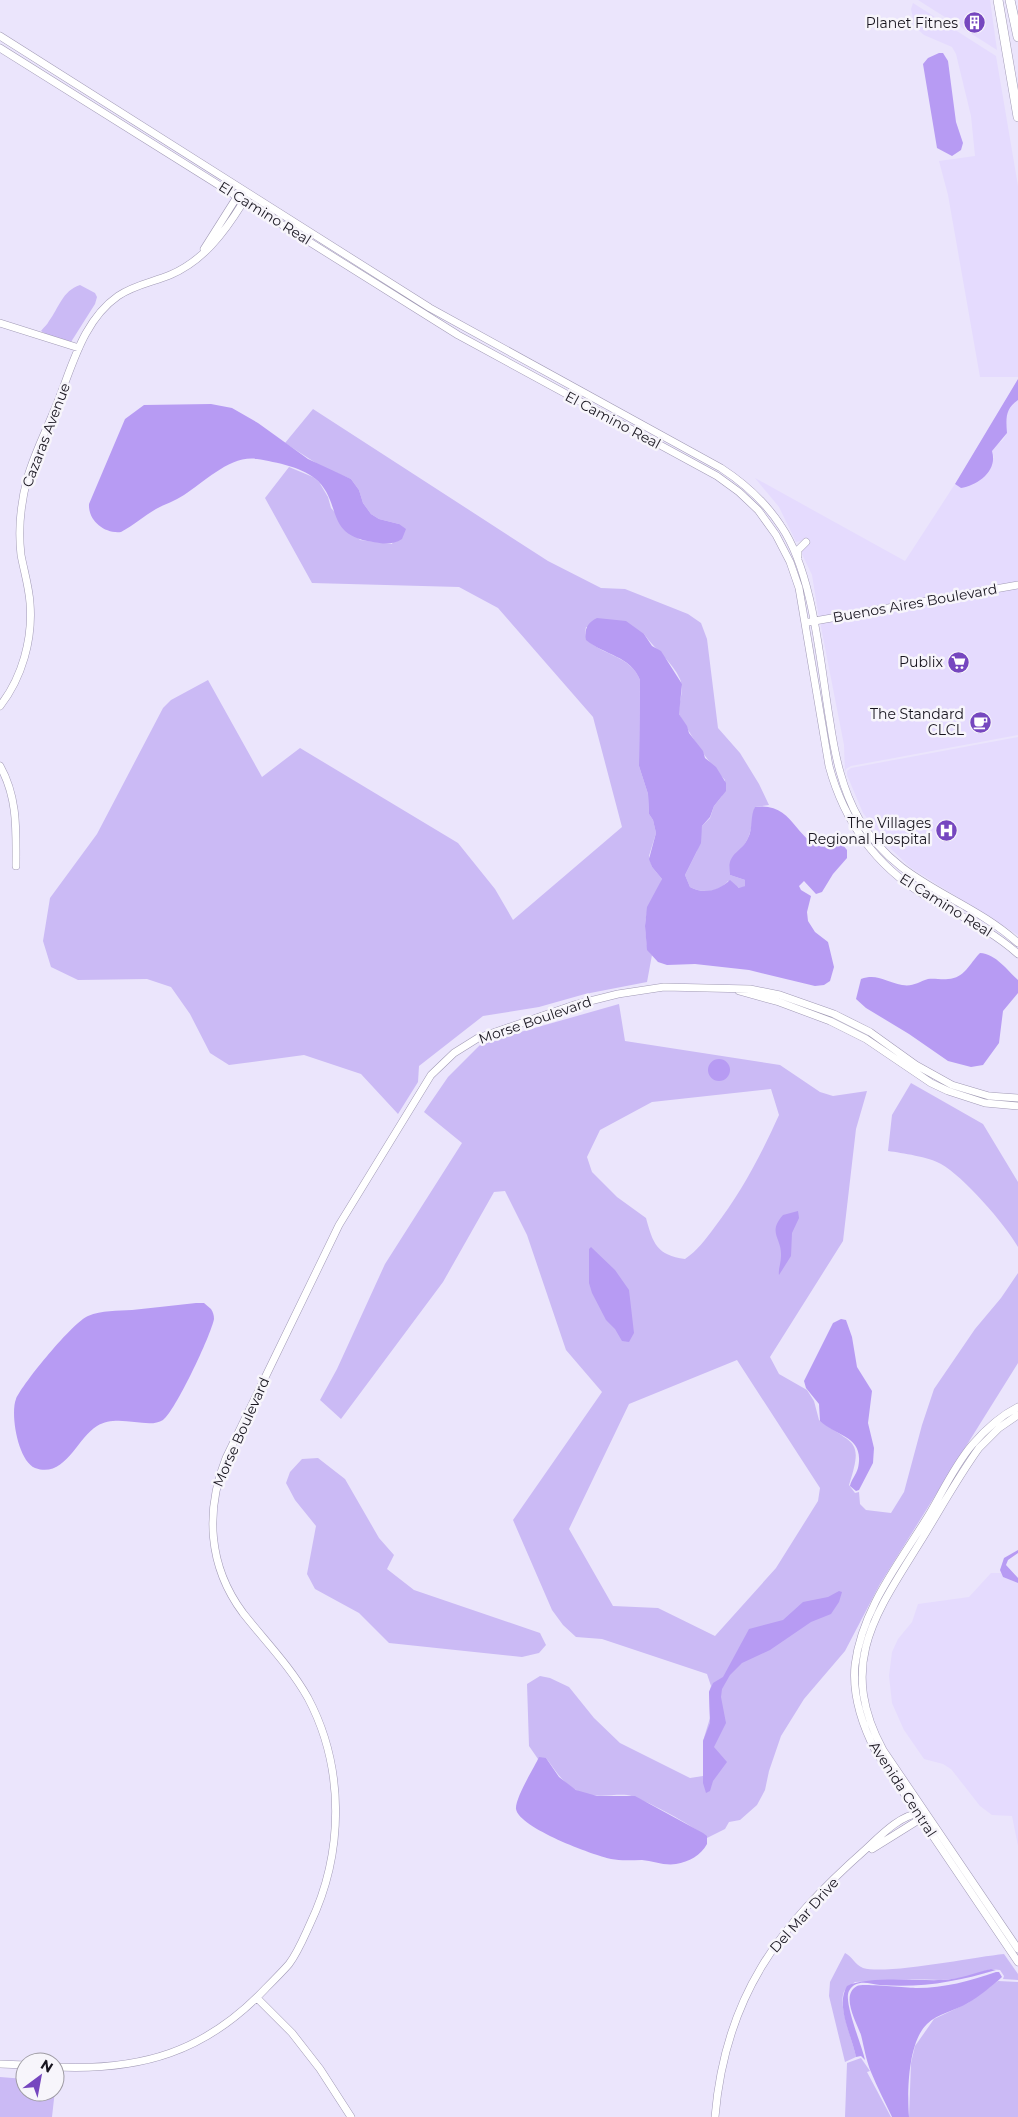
<svg xmlns="http://www.w3.org/2000/svg" width="1018" height="2117" viewBox="0 0 1018 2117" font-family="Montserrat,sans-serif">
	<rect width="100%" height="100%" fill="#ebe5fc"/>
	<path fill="#e5dbfe" d="M918,0H990L997,50Z
		M913,3L996,56L1018,186V377H980L948,195L939,161L975,156L971,116L956,54L952,47L924,35L915,27L911,9Z
		M1018,400V582L819,618L812,575L800,550L805,540L796,542L779,507L755,478L905,561L955,484L961,488L994,458L992,451L994,446L1003,440L1007,433L1006,413L1010,405Z
		M1018,587V735L851,766L846,769L845,773L844,745L820,622Z
		M1018,737V935L911,868L891,849L863,813L847,775V771L851,768Z
		M991,1573H1001L1003,1577L1018,1583V1846L1012,1816L992,1815L980,1806L951,1769L943,1764L924,1759L904,1730L892,1703L889,1676L892,1652L898,1639L912,1622L918,1604L969,1597Z"/>
	<path fill="#cbbaf5" fill-rule="evenodd" d="M80,285L95,293L97,297L95,304L71,342L46,334L41,331C44,327 47,325 49,321C59,308 62,291 80,285Z
		M313,409L548,561L601,588L625,589L688,614L701,623L707,639L718,728L740,753L759,784L769,805L755,807C753,817 752,829 748,838C741,854 727,855 730,875L745,880V886L741,889L728,881C720,892 702,894 690,887L685,875L697,851L702,826L710,818L714,806L722,796L725,780C706,760 692,738 679,714C678,702 685,691 680,679C672,661 655,650 644,634L586,627L585,633L587,640C604,656 631,656 640,680L639,766L648,794L649,814L653,820L656,833L649,856L652,867L662,879C653,904 643,906 646,937C647,944 646,949 652,955L647,982L585,994L539,1007L483,1016L419,1066L418,1082L398,1114L361,1074L304,1055L229,1065L210,1053L190,1014L171,987L147,979L78,980L51,967L43,941L50,898L97,834L163,708L171,700L208,680L262,777L300,748L458,843L495,889L513,920L622,827L593,717L498,608L459,587L312,583L265,498L289,467L313,477L319,482L328,497L331,508L360,540L392,544L399,524L379,519L371,514L363,503L359,490L351,479L322,467L285,443Z
		M619,1004L625,1041L780,1065L820,1092L833,1096L867,1091L856,1129L843,1241L770,1357L779,1374L807,1390L814,1401L819,1420C854,1446 864,1438 849,1485L855,1493L859,1492L860,1504L866,1510L891,1513L904,1492L922,1425L934,1389L975,1329L1001,1298L1018,1273V1363L880,1584L845,1651L804,1699L781,1736L769,1771L765,1790L757,1805L740,1820L729,1822L725,1829L707,1838C700,1829 639,1796 627,1795C610,1794 594,1799 578,1791C563,1784 556,1771 546,1758L538,1759L529,1746L527,1684L540,1676L550,1678L569,1687L594,1718L620,1743L690,1778L703,1776V1741L710,1718L709,1692L711,1686L707,1674L602,1639L576,1637L563,1625L552,1610L513,1520L602,1392L566,1350L527,1235L505,1191L494,1192L443,1282L341,1419L320,1400L337,1369L385,1264L462,1143L424,1112L448,1077L482,1043ZM771,1089L779,1115C761,1155 741,1193 714,1228C705,1240 697,1251 685,1259C657,1255 653,1244 646,1218L617,1197L592,1172L587,1157L600,1130L652,1102ZM737,1360L820,1488L818,1501L776,1568L715,1636L658,1608L613,1606L569,1529L629,1404Z
		M911,1083L983,1124L1018,1182V1247C1004,1223 964,1177 941,1164C929,1157 902,1153 888,1151L892,1115Z
		M318,1458L345,1479L379,1538L394,1555L387,1569L414,1590L540,1633L546,1645L539,1653L522,1657L389,1643L359,1613L315,1589L307,1574L316,1526L295,1500L286,1483L290,1472L302,1459Z
		M845,1953C852,1956 855,1965 863,1968C886,1975 974,1957 1004,1954L1018,1974V1980L1003,1979L1004,1976L1000,1970L991,1969L963,1978L941,1980L912,1979L855,1982C852,1984 848,1987 845,1990C836,2003 854,2043 856,2057L845,2062L829,1996L830,1982Z
		M998,1981L1018,1982V2117H909L911,2063L915,2046L934,2019L968,2003Z
		M861,2058L870,2071L867,2072L891,2117H845L847,2063Z
		M0,2077L25,2079V2092H55L56,2081L52,2117H0Z"/>
	<path fill="#b79bf3" d="M939,53H943L948,61L956,122L963,143L961,150L952,156L937,148L923,64L928,58Z
		M1018,379V400C1005,409 1006,418 1007,433L992,451C998,471 978,485 961,488L955,484Z
		M211,404L232,408L258,423L308,459L351,479L359,490L363,503L371,514L379,519L399,524L406,529L402,539C393,545 383,544 373,542C325,535 342,505 318,481C305,468 276,462 257,459C230,455 205,482 184,495C175,501 165,504 156,509C144,516 134,525 121,532C105,534 88,521 89,504L125,419L144,405Z
		M597,618L626,621L644,634L652,646L661,651L682,684L679,714L687,726L689,733L703,751L705,758L716,767L726,783V791L714,806L710,817L702,826L701,843L685,875L690,887C704,895 720,890 730,880L739,888L745,886V880L730,875C726,852 741,854 748,838C753,829 750,815 755,807C801,800 795,860 842,844L847,850V858L833,874L822,892L816,894L804,881L799,886L801,890L811,896L807,912L808,921L815,932L828,942L834,967L830,981L824,985L815,986L749,970L695,964L667,965L658,962L647,950L645,926L647,907L662,879L652,867L649,859L656,833L653,820L649,814L648,794L639,766L640,680C631,656 604,655 586,640C584,630 587,623 597,618Z
		M980,953C996,954 1007,970 1018,980V993L1003,1011L999,1043L983,1065L971,1067L948,1061L909,1034L866,1008L856,999L861,979C877,973 886,982 902,985C913,987 918,982 928,979C934,978 942,980 948,979C965,978 969,964 980,953Z
		M708 1070a11 11 0 1 1 22 0a11 11 0 1 1-22 0Z
		M798,1211L799,1218L792,1233L791,1256L779,1275C778,1270 781,1263 781,1256C782,1238 767,1233 783,1215Z
		M591,1247L615,1270L629,1290L634,1333L629,1342L622,1341L615,1329L606,1320L592,1293L589,1283V1249Z
		M196,1303H204L211,1309C213,1312 214,1315 214,1319C211,1335 175,1412 163,1420C148,1430 119,1413 97,1426C77,1438 65,1479 35,1468C18,1461 10,1414 16,1399C23,1383 73,1322 88,1316C102,1310 117,1311 132,1310C154,1308 175,1305 196,1303Z
		M841,1319L846,1320L852,1337L857,1367L872,1391L868,1423L874,1448L873,1463L859,1490L856,1491L850,1486C851,1480 856,1475 858,1468C865,1436 837,1437 820,1421L819,1404L806,1388L804,1381L833,1323Z
		M1018,1550V1553L1008,1560L1006,1565L1018,1578V1583L1003,1577L1000,1570L1004,1558Z
		M839,1591L842,1592L839,1602L831,1614L811,1622L770,1650L742,1663L730,1675L722,1689L721,1697L726,1723L714,1747L727,1762L713,1781L710,1791L706,1793L703,1783V1741L710,1723L709,1692L713,1683L723,1677L749,1629L783,1620L803,1602L828,1597Z
		M539,1757L546,1758L559,1777L576,1790L597,1796H635L703,1833L707,1836V1844C701,1855 689,1862 676,1864C665,1866 653,1861 642,1860C632,1860 621,1861 611,1859C593,1855 519,1828 516,1809C515,1798 534,1768 539,1757Z
		M991,1969L996,1970C956,1982 922,1988 880,1985C870,1984 856,1978 849,1991C843,2002 862,2045 865,2060L861,2056L856,2057C852,2036 835,2006 847,1986C867,1976 918,1981 942,1980C960,1979 974,1973 991,1969Z
		M996,1972H999L1002,1977C992,1986 980,1996 968,2003C955,2011 938,2013 927,2024C908,2042 907,2092 909,2117H892C885,2102 877,2087 871,2072C866,2060 864,2047 861,2035C857,2023 840,1995 857,1986C862,1983 907,1988 917,1988C944,1988 970,1981 996,1972Z"/>
	<g fill="none" stroke-linecap="round" stroke-linejoin="round">
		<defs>
			<path id="secondary" d="M0,36L430,308L721,468C744,483 766,503 781,526C814,574 820,664 830,722C835,756 842,789 859,819C898,886 965,895 1018,943
				M0,48L458,335L717,476L739,492L758,510L776,535L790,562L799,588L829,766C844,821 875,865 924,895C956,914 990,929 1018,954
				M204,249L235,200L242,195
				M0,323L79,348
				M798,556V550L806,542
				M809,622L1018,585
				M0,706C22,678 33,639 30,603C29,587 24,571 21,555C18,529 21,501 28,476C35,452 47,429 56,406C72,368 82,321 118,296C134,285 153,282 170,275C203,261 224,233 242,204L240,198
				M0,766C18,798 16,831 16,866
				M739,991L779,1002L830,1021L866,1039L931,1083L948,1091L985,1103L1018,1106
				M1018,1407C1000,1416 985,1430 972,1445C955,1465 943,1491 930,1513C901,1561 862,1608 855,1665C852,1696 862,1725 876,1752L1018,1962
				M1018,1415L999,1428L979,1448C958,1477 941,1508 922,1539C877,1612 836,1663 883,1750L1018,1949
				M872,1849L917,1821L919,1814
				M257,1998L292,2033L320,2069L351,2117
				M0,2064L25,2065
				M55,2067C141,2071 206,2052 266,1988C274,1980 282,1972 289,1964C298,1952 304,1937 310,1924C344,1853 345,1768 308,1698C290,1666 265,1641 243,1613C208,1566 205,1511 226,1458L339,1225L431,1075L454,1053L478,1038L574,1005L618,994L664,987L750,989L780,995L834,1014L870,1032L916,1065L952,1085L989,1096L1018,1098
				M715,2117C725,1997 778,1927 866,1849C878,1838 902,1813 919,1814"/>
			<path id="highway" d="M998,0L1018,117
				M1010,0L1018,37"/>
		</defs>
		<use href="#secondary" stroke="#a19ab5" stroke-width="8"/>
		<use href="#highway" stroke="#a19ab5" stroke-width="10"/>
		<use href="#secondary" stroke="#fff" stroke-width="7"/>
		<use href="#highway" stroke="#fff" stroke-width="9"/>
	</g>
	<defs>
		<symbol id="building-disc" viewBox="-11 -11 22 22"><circle r="9.5" fill="#7647bf" stroke="#f7f5fb"/><path d="M-4-6H4V6H1V3H-1V6H-4ZM-2.5-4.3h1.7v1.8h-1.7ZM.8-4.3h1.7v1.8H.8ZM-2.5-1h1.7V.8h-1.7ZM.8-1h1.7V.8H.8Z" fill="#fff"/></symbol>
		<symbol id="supermarket-disc" viewBox="-11 -11 22 22"><circle r="9.5" fill="#7647bf" stroke="#f7f5fb"/><path d="M-6-5.5h2.5l.6 2H6L4.5 2H-2.5L-4.4-4H-6ZM-1.5 3.2a1.3 1.3 0 1 0 .1 0ZM3 3.2a1.3 1.3 0 1 0 .1 0Z" fill="#fff"/></symbol>
		<symbol id="cafe-disc" viewBox="-11 -11 22 22"><circle r="9.5" fill="#7647bf" stroke="#f7f5fb"/><path d="M-5.5-4.5H6V0H3Q3 3.5 0 3.5H-2.5Q-5.5 3.5-5.5 0ZM3-3.2v2h1.7v-2ZM-6 4.5H4V6H-6Z" fill="#fff"/></symbol>
		<symbol id="hospital-disc" viewBox="-11 -11 22 22"><circle r="9.5" fill="#7647bf" stroke="#f7f5fb"/><path d="M-5-5h3v3.5h4V-5h3V5h-3V1.5h-4V5h-3Z" fill="#fff"/></symbol>
	</defs>
	<g fill-rule="evenodd">
		<use href="#building-disc" x="962" y="10" width="25" height="25"/>
		<use href="#supermarket-disc" x="946" y="650" width="25" height="25"/>
		<use href="#cafe-disc" x="968" y="710" width="25" height="25"/>
		<use href="#hospital-disc" x="934" y="818" width="25" height="25"/>
	</g>
	<g text-anchor="middle" stroke-width="5" stroke-linejoin="round" paint-order="stroke">
		<g font-size="14" fill="#18151f" stroke="#f7f5fb" text-anchor="end">
			<text x="958" y="28">Planet Fitnes</text>
			<text x="943" y="667">Publix</text>
			<text x="964" y="719">The Standard<tspan x="964" dy="16">CLCL</tspan></text>
			<text x="931" y="828">The Villages<tspan x="931" dy="16">Regional Hospital</tspan></text>
		</g>
		<g font-size="14" fill="#18151f" stroke="#f7f5fb">
			<text transform="translate(265 213) rotate(32)" y="5">El Camino Real</text>
			<text transform="translate(613 420) rotate(28)" y="5">El Camino Real</text>
			<text transform="translate(46 435) rotate(-69)" y="5">Cazaras Avenue</text>
			<text transform="translate(915 603) rotate(-10)" y="5">Buenos Aires Boulevard</text>
			<text transform="translate(946 905) rotate(32)" y="5">El Camino Real</text>
			<text transform="translate(535 1020) rotate(-19)" y="5">Morse Boulevard</text>
			<text transform="translate(241 1432) rotate(-66)" y="5">Morse Boulevard</text>
			<text transform="translate(903 1789) rotate(57)" y="5">Avenida Central</text>
			<text transform="translate(804 1915) rotate(-48)" y="5">Del Mar Drive</text>
		</g>
	</g>
	<g transform="translate(40 2077) rotate(32)"><circle r="24" fill="#f7f5fb" stroke="#9e9ba3"/>
	<path d="M0-4L9 19L0 12L-9 19Z" fill="#7647bf"/>
	<text y="-8" font-size="14" font-weight="bold" text-anchor="middle" fill="#18151f">N</text>
	</g>
</svg>
